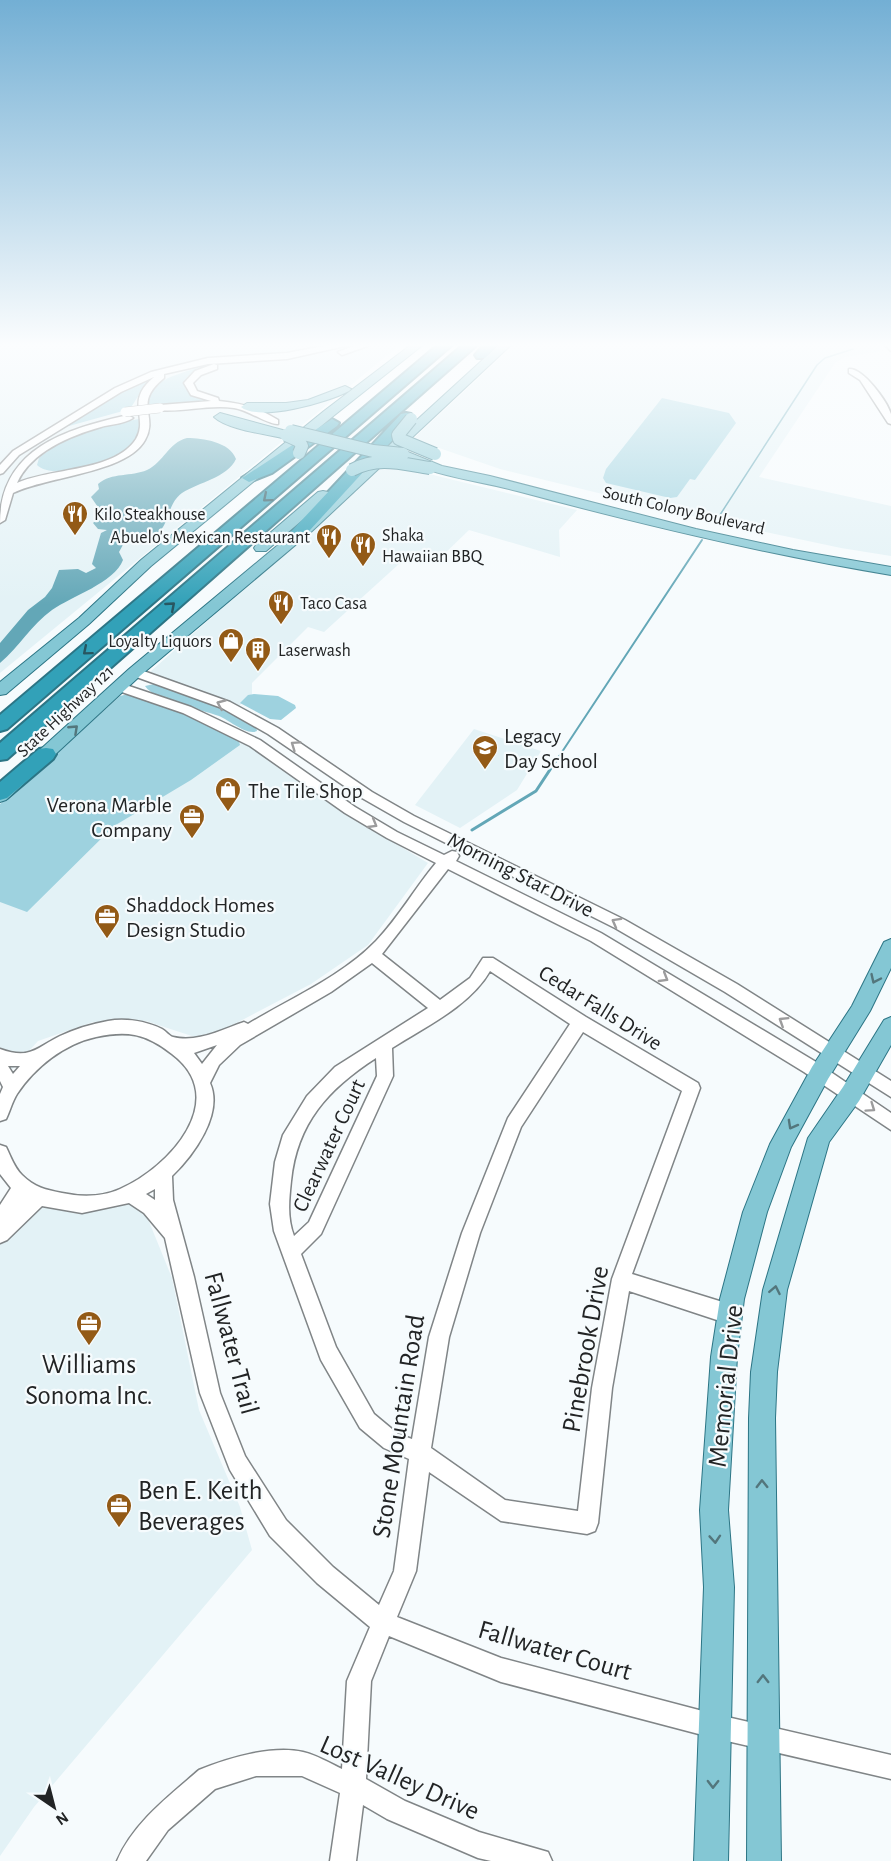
<svg xmlns="http://www.w3.org/2000/svg" width="891" height="1861" viewBox="0 0 891 1861" font-family="'Alegreya Sans',sans-serif">
	<rect width="100%" height="100%" fill="#f6fbfd"/>
	<path fill="#e3f2f6" d="M0,344H401L0,673Z
		M515,344H876L882,351L845,357L835,363L759,477L891,506V556L841,548L713,521L500,469L413,439Z
		M383,465L421,472L577,510L559,530L560,557L469,530L436,562L410,554L324,632L308,627L252,683V694L238,707L150,672Z
		M217,729L267,757L336,808L428,863L368,945L311,984L204,1040L146,1021L93,1022L38,1041L0,1083V812Z
		M474,729L541,751L517,790L460,828L415,805Z
		M136,1203L148,1219L172,1278L199,1410L240,1507L252,1550L34,1807L0,1856V1242L34,1204L78,1214Z"/>
	<path fill="#9ed2df" d="M197,368L199,370L188,377L185,388L194,397L206,401L204,403L145,407C148,381 175,375 197,368Z
		M160,374L142,390L130,409L69,426L65,425L108,398Z
		M662,398L729,413L736,423L695,480L690,479L677,497L670,498L606,483L603,478L606,469Z
		M139,419C153,455 56,485 37,465L39,458C67,434 103,426 139,419Z
		M154,684C189,689 225,710 256,726L257,731C247,736 229,720 219,716C200,709 156,702 145,686Z
		M128,694L180,711L238,739L240,745L191,780L114,826L27,912L0,902V804L120,696Z
		M254,694L278,696L295,705L296,708L281,720L270,719L240,703L248,695Z"/>
	<path fill="#63a7b7" d="M187,438C203,438 230,442 236,459C227,478 199,482 182,493C168,503 170,521 159,532C150,540 135,539 124,543L119,552L123,560C114,583 72,596 52,610C32,624 19,647 0,663V643L28,610L45,597L52,588L59,570L78,569L86,573L96,568L92,564L101,533L107,530L98,529L93,523L99,517L105,518L109,515L102,513L91,497L99,489L98,484C112,472 131,477 147,470C164,462 168,443 187,438Z"/>
	<g fill="none" stroke-linecap="round" stroke-linejoin="round">
		<path stroke="#63a7b7" stroke-width="1.5" d="M716,521L817,365L825,358L853,349"/>
		<path stroke="#63a7b7" stroke-width="2" d="M556,761L702,540"/>
		<path stroke="#63a7b7" stroke-width="3" d="M472,830L536,791L557,759"/>
		<defs>
			<path id="minor" d="M335,344H354L287,359L208,364L164,374V378C132,404 159,415 145,440C127,473 48,476 13,493L5,520L0,523C0,448 67,429 128,415L133,418C124,424 111,424 101,427C69,436 31,452 17,483C49,468 115,472 136,439C149,417 124,402 154,377L121,392L19,455L3,473L0,474V465L13,451L115,388L151,372L208,358L287,353Z
				M359,344H373L342,355L338,352Z
				M884,344H891V351Z
				M214,364L217,365V369L201,375L193,383L197,391L218,398L219,401C241,403 259,408 278,420V424C269,425 248,410 234,408C208,404 182,413 157,410L155,408L160,405L211,401L191,395L184,383L195,371Z
				M849,369C863,368 887,401 891,414C891,417 891,420 891,424L888,423L860,380L849,373Z
				M135,668L230,702L278,728L372,792L414,816L625,920L737,984L891,1081V1097L725,992L615,928L404,822L362,798L268,734L222,708L131,675L129,672Z
				M120,683L191,707L260,740L355,807L397,832L444,855L452,851L457,852L459,856L456,861L601,933L816,1062L891,1113V1130L804,1072L591,941L448,869L382,954L440,1000L470,978L483,958H493L586,1017L698,1083L700,1088L632,1274L729,1304L736,1307L739,1314L736,1321L729,1324L629,1291L612,1388L598,1523L595,1531L587,1534L501,1521L429,1472L416,1571L397,1617L501,1658L714,1714L891,1755V1779L714,1738L501,1682L389,1636L371,1681L366,1779L405,1801L479,1832L548,1852L552,1861H491L478,1858L387,1819L363,1805L356,1861H330L340,1793L302,1776H256L215,1789L168,1830L146,1861H117C133,1823 169,1796 199,1770C228,1758 272,1745 303,1752C316,1755 330,1763 342,1769L347,1681L370,1627L317,1583L270,1536L230,1470L200,1393L165,1238L144,1213L129,1203L82,1213L42,1206L7,1240L0,1243V1205L11,1188L0,1174V1145L6,1147C11,1157 14,1167 22,1175C34,1187 46,1190 62,1193C81,1197 102,1197 120,1189C169,1168 232,1099 172,1054C146,1034 129,1030 96,1037C64,1044 35,1067 17,1094C12,1102 10,1111 6,1119L0,1121V1094L3,1087L0,1081V1049C30,1060 36,1048 60,1036C75,1029 91,1024 108,1021C125,1018 146,1021 162,1029C166,1031 169,1036 173,1037C197,1043 221,1030 244,1022L248,1024C291,998 341,977 376,941C399,917 415,888 436,863L387,838L345,813L250,746L183,713L116,690V684ZM372,963L428,1008L335,1067L307,1096L283,1135L275,1162L270,1204L274,1231L321,1360L360,1428L384,1448L409,1459L394,1571L379,1605L333,1567L286,1520L245,1456L220,1393L194,1277L173,1200L172,1176C193,1156 224,1114 210,1083L219,1065L240,1045L331,992ZM490,971L570,1024L508,1118L462,1233L429,1337L412,1439L398,1434L374,1414L336,1347L301,1254L321,1234L393,1076L392,1048C425,1027 470,1006 490,971ZM583,1032L682,1091L612,1279L592,1388L578,1511L505,1500L431,1448L449,1337L480,1233L521,1127ZM217,1045L202,1064L194,1053ZM376,1058L377,1076L309,1222L294,1236C287,1218 289,1200 291,1181C297,1123 328,1089 376,1058ZM8,1066H20L13,1074ZM155,1189V1200L146,1194Z"/>
			<path id="major" d="M412,344H424L332,417L151,566L89,624L6,694L0,695V682L79,618L141,560L324,411Z
				M500,344H512L312,531L141,675L6,800L0,802V786L129,669L302,525Z
				M345,386L351,389L349,391C329,402 259,422 241,407L247,403H286L308,400Z
				M220,413L290,432L292,435L286,439C267,434 228,430 214,417Z
				M403,450L442,466L490,476L696,529L793,550L891,567V575C764,554 640,524 517,491C477,480 434,477 399,457L397,454Z
				M323,491L328,492L330,495L328,498L266,551H256L254,548L256,545L318,492Z
				M891,939V968L870,1011L828,1079L791,1147L767,1212L744,1299L737,1357L728,1510L734,1587L728,1861H694L704,1587L700,1510L711,1357L720,1299L743,1212L770,1144L812,1067L852,1006L884,942Z
				M891,1017V1045L859,1101L829,1142L787,1290L777,1372L775,1418L781,1861H747L749,1418L751,1372L763,1290L808,1138L843,1087L884,1020Z"/>
			<path id="highway" d="M439,344H453L7,729L0,731V715Z
				M464,344H478L7,759L0,760V743Z
				M485,344H498L485,358H477L475,355Z
				M406,413L411,414L413,417L411,420L299,542H287L285,539L287,536L401,414Z
				M332,419L339,423L337,426L272,473L249,482L242,478Z
				M46,748L53,749L56,754L53,759L7,798L0,800V782L39,749Z"/>
		</defs>
		<use href="#minor" stroke="#808587" stroke-width="3"/>
		<use href="#major" stroke="#2c7585" stroke-width="2"/>
		<use href="#highway" stroke="#2c7585" stroke-width="4"/>
		<use href="#minor" fill="#fff" fill-rule="evenodd"/>
		<use href="#major" fill="#84c7d4" fill-rule="evenodd"/>
		<use href="#highway" fill="#32a1b8" fill-rule="evenodd"/>
		<defs>
			<path id="minor-bridge" d="M125,412L160,408"/>
			<path id="major-bridge" d="M411,419L398,435L399,439L435,454
				M291,431L373,451L403,454
				M286,435L299,441L302,446L299,453
				M352,470C379,456 402,464 430,468"/>
		</defs>
		<use href="#minor-bridge" stroke="#808587" stroke-width="10" stroke-linecap="butt"/>
		<use href="#major-bridge" stroke="#2c7585" stroke-width="14" stroke-linecap="butt"/>
		<use href="#minor-bridge" stroke="#fff" stroke-width="9"/>
		<use href="#major-bridge" stroke="#84c7d4" stroke-width="12"/>
	</g>
	<defs><path id="oneway-chevron" d="M-2-3.5L2.5 0L-2 3.5" fill="none" stroke-width="1.6" stroke-linecap="round" stroke-linejoin="round" transform="scale(1.5)"/></defs>
	<g stroke="#285660">
		<use href="#oneway-chevron" transform="translate(267 498) rotate(140)"/>
		<use href="#oneway-chevron" transform="translate(171 606) rotate(-41)"/>
		<use href="#oneway-chevron" transform="translate(87 651) rotate(140)"/>
	</g>
	<g stroke="#9c9c9d">
		<use href="#oneway-chevron" transform="translate(221 704) rotate(-157)"/>
		<use href="#oneway-chevron" transform="translate(295 745) rotate(-145)"/>
		<use href="#oneway-chevron" transform="translate(373 824) rotate(30)"/>
		<use href="#oneway-chevron" transform="translate(616 922) rotate(-151)"/>
		<use href="#oneway-chevron" transform="translate(664 978) rotate(31)"/>
		<use href="#oneway-chevron" transform="translate(783 1021) rotate(-148)"/>
		<use href="#oneway-chevron" transform="translate(871 1108) rotate(35)"/>
	</g>
	<g stroke="#53767c">
		<use href="#oneway-chevron" transform="translate(74 729) rotate(-43)"/>
		<use href="#oneway-chevron" transform="translate(875 979) rotate(115)"/>
		<use href="#oneway-chevron" transform="translate(792 1125) rotate(119)"/>
		<use href="#oneway-chevron" transform="translate(775 1290) rotate(-79)"/>
		<use href="#oneway-chevron" transform="translate(762 1484) rotate(-91)"/>
		<use href="#oneway-chevron" transform="translate(715 1539) rotate(86)"/>
		<use href="#oneway-chevron" transform="translate(763 1679) rotate(-90)"/>
		<use href="#oneway-chevron" transform="translate(713 1784) rotate(91)"/>
	</g>
	<linearGradient id="sky" x2="0" y2="1"><stop stop-color="#73afd4"/><stop offset="0.57" stop-color="#fbfdfe"/><stop offset="1" stop-color="#fbfdfe" stop-opacity="0"/></linearGradient>
	<rect width="891" height="605" fill="url(#sky)"/>
	<defs>
		<symbol id="restaurant-pin" viewBox="-11 -11 22 30"><path d="M0 17L-7.5 6A9.5 9.5 0 1 1 7.5 6Z" fill="#935a16" stroke="#f6fbfd"/><path d="M-5-6h1v4h1v-4h1v4h1v-4h1v5L-1.5 .5V6h-2V.5L-5-1ZM5-6V6H3V1.5H1.5Q1.5-4 5-6Z" fill="#fff"/></symbol>
		<symbol id="shop-pin" viewBox="-11 -11 22 30"><path d="M0 17L-7.5 6A9.5 9.5 0 1 1 7.5 6Z" fill="#935a16" stroke="#f6fbfd"/><path d="M-5-2.5h2.3a2.7 3.5 0 0 1 5.4 0H5L5.5 6h-11ZM-1.5-2.5h3a1.5 2.3 0 0 0-3 0Z" fill="#fff"/></symbol>
		<symbol id="building-pin" viewBox="-11 -11 22 30"><path d="M0 17L-7.5 6A9.5 9.5 0 1 1 7.5 6Z" fill="#935a16" stroke="#f6fbfd"/><path d="M-4-6H4V6H1V3H-1V6H-4ZM-2.5-4.3h1.7v1.8h-1.7ZM.8-4.3h1.7v1.8H.8ZM-2.5-1h1.7V.8h-1.7ZM.8-1h1.7V.8H.8Z" fill="#fff"/></symbol>
		<symbol id="school-pin" viewBox="-11 -11 22 30"><path d="M0 17L-7.5 6A9.5 9.5 0 1 1 7.5 6Z" fill="#935a16" stroke="#f6fbfd"/><path d="M0-5L7-2L0 1L-7-2ZM-4 1L0 2.5L4 1V4Q0 6-4 4Z" fill="#fff"/></symbol>
		<symbol id="office-pin" viewBox="-11 -11 22 30"><path d="M0 17L-7.5 6A9.5 9.5 0 1 1 7.5 6Z" fill="#935a16" stroke="#f6fbfd"/><path d="M-6-3h4V-5.5h4V-3h4V5H-6ZM-1-4.5V-3h2v-1.5ZM-6 0V1H6V0Z" fill="#fff"/></symbol>
	</defs>
	<g fill-rule="evenodd">
		<use href="#restaurant-pin" x="60" y="499" width="30" height="40"/>
		<use href="#restaurant-pin" x="314" y="522" width="30" height="40"/>
		<use href="#restaurant-pin" x="348" y="530" width="30" height="40"/>
		<use href="#restaurant-pin" x="266" y="588" width="30" height="40"/>
		<use href="#shop-pin" x="216" y="626" width="30" height="40"/>
		<use href="#building-pin" x="243" y="635" width="30" height="40"/>
		<use href="#school-pin" x="470" y="733" width="30" height="40"/>
		<use href="#shop-pin" x="213" y="775" width="30" height="40"/>
		<use href="#office-pin" x="177" y="802" width="30" height="40"/>
		<use href="#office-pin" x="92" y="902" width="30" height="40"/>
		<use href="#office-pin" x="74" y="1309" width="30" height="40"/>
		<use href="#office-pin" x="104" y="1491" width="30" height="40"/>
	</g>
	<g text-anchor="middle" stroke-width="4.5" stroke-linejoin="round" paint-order="stroke">
		<g font-size="18" fill="#222425" stroke="#f6fbfd">
			<text transform="translate(684 510) rotate(13)" y="6">South Colony Boulevard</text>
			<text transform="translate(65 711) rotate(-43)" y="6">State Highway 121</text>
		</g>
		<g font-size="18" fill="#222425" stroke="#f6fbfd" text-anchor="start">
			<text x="94" y="520">Kilo Steakhouse</text>
			<text x="382" y="541">Shaka<tspan x="382" dy="21">Hawaiian BBQ</tspan></text>
			<text x="310" y="543" text-anchor="end">Abuelo's Mexican Restaurant</text>
			<text x="300" y="609">Taco Casa</text>
			<text x="212" y="647" text-anchor="end">Loyalty Liquors</text>
			<text x="278" y="656">Laserwash</text>
		</g>
		<g font-size="22" fill="#222425" stroke="#f6fbfd" text-anchor="start">
			<text x="504" y="743">Legacy<tspan x="504" dy="25">Day School</tspan></text>
			<text x="248" y="798">The Tile Shop</text>
			<text x="172" y="812" text-anchor="end">Verona Marble<tspan x="172" dy="25">Company</tspan></text>
			<text x="126" y="912">Shaddock Homes<tspan x="126" dy="25">Design Studio</tspan></text>
		</g>
		<g font-size="22" fill="#222425" stroke="#f6fbfd">
			<text transform="translate(521 874) rotate(27)" y="8">Morning Star Drive</text>
			<text transform="translate(601 1007) rotate(32)" y="8">Cedar Falls Drive</text>
			<text transform="translate(328 1145) rotate(-65)" y="8">Clearwater Court</text>
		</g>
		<g font-size="27" fill="#222425" stroke="#f6fbfd">
			<text transform="translate(232 1343) rotate(75)" y="9">Fallwater Trail</text>
			<text transform="translate(585 1349) rotate(-80)" y="9">Pinebrook Drive</text>
			<text transform="translate(725 1386) rotate(-84)" y="9">Memorial Drive</text>
			<text transform="translate(398 1426) rotate(-81)" y="9">Stone Mountain Road</text>
			<text transform="translate(555 1650) rotate(16)" y="9">Fallwater Court</text>
			<text transform="translate(400 1777) rotate(24)" y="9">Lost Valley Drive</text>
		</g>
		<g font-size="27" fill="#222425" stroke="#f6fbfd">
			<text x="89" y="1373">Williams<tspan x="89" dy="31">Sonoma Inc.</tspan></text>
			<text x="138" y="1499" text-anchor="start">Ben E. Keith<tspan x="138" dy="31">Beverages</tspan></text>
		</g>
	</g>
	<g transform="translate(54 1807) rotate(145)" stroke="#f6fbfd" stroke-width="4.5" paint-order="stroke">
	<path d="M0-4.5L10 22L0 15L-10 22Z" fill="#222425"/>
	<text y="-9" font-size="16" font-weight="bold" text-anchor="middle" fill="#222425">N</text>
	</g>
</svg>
